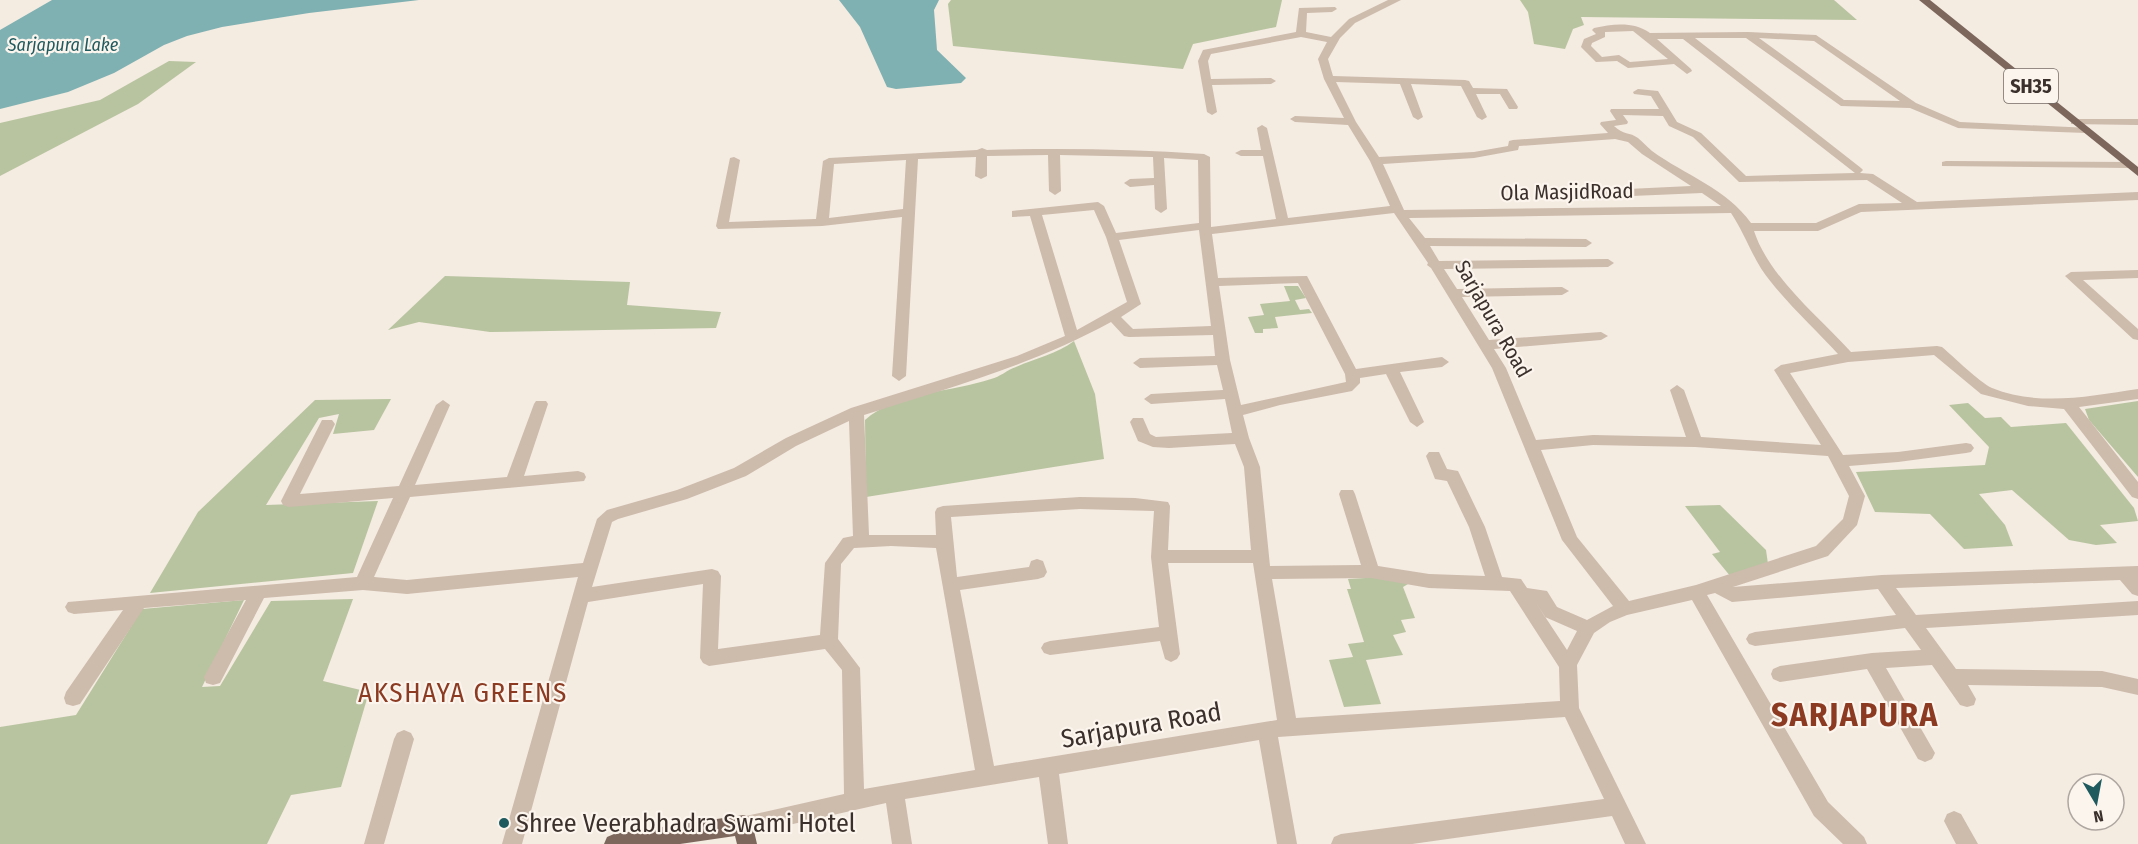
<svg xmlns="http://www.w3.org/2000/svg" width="2138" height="844" viewBox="0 0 2138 844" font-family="'Fira Sans Condensed',sans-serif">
	<rect width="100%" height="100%" fill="#f4ebe1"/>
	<path fill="#b8c4a0" d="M951,0H1282L1276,27L1193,44L1183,69L953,46L948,4Z
		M1520,0H1834L1857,20L1581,17L1584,25L1573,29L1565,49L1534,44L1528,12Z
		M169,61L196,62L138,104L0,176V123L100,100Z
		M445,276L630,282L627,305L721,312L716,328L490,332L419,322L388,330Z
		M1284,286H1298L1306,298L1295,300L1300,310L1309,309L1312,313L1275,317L1278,328L1263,329V333H1255L1248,317L1264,315L1260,304L1290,301Z
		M1074,341L1095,394L1104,459L866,497L865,420C896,392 953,392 991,379C1000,377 1007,370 1016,367C1036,358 1057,354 1074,341Z
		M391,399L374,430L333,434L339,414L319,418L266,505L378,501L353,573L150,593L198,512L315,400Z
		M2138,401V477L2089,420L2085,409Z
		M1968,403L1985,418L2001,417L2011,427L2066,423L2134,508L2138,521L2100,525L2117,543L2096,545L2069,540L2012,490L1979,494L2005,525L2013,546L1964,549L1930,514L1875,512L1856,472L1985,465L1989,447L1949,405Z
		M1720,505L1766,550L1768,564L1731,577L1712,554L1720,552L1685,506Z
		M1383,577L1408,584L1403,587L1415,618L1401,620L1406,632L1393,635L1403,655L1366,660L1381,704L1344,707L1329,660L1353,657L1348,644L1364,642L1347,589H1351L1348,579Z
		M353,599L323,681L369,692L341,787L291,795L267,844H0V727L76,715L142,609L244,600L202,687L220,686L271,601Z"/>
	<path fill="#7fb0b2" d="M52,0H419L309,13L222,27L187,36L164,45L114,73L68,92L0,109V30Z
		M839,0H939L934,10L937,50L966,78L961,83L896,89L887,87L860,27Z"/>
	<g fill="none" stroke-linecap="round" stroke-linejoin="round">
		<path fill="#cdbbac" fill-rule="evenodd" d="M1388,0H1401L1355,23L1340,38L1328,59L1333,76L1465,80L1469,81L1473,88L1507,89L1518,107L1517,109H1509L1500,94H1476L1487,117L1482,120L1477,117L1461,86L1411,84L1423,117L1418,120L1413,117L1400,84L1336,82L1356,122L1379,157L1474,152L1508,146L1509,141L1513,140L1608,133L1600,124L1601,122L1616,120L1610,111L1611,109H1659L1651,96L1634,94L1633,92L1638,89L1658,91L1677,122L1701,133L1746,176L1855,173L1683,39H1657L1691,69L1692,71L1687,74L1674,64L1628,68L1617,61L1596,62L1581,47L1584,39L1596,34L1592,30L1594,28C1613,24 1633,21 1650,33L1748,32L1816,35L1916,103L1960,122L2090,128V132L2086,133L1958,128L1910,108L1841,106L1746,38H1695L1861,168L1863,170L1860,173L1873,174L1917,202L2138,192V200L1861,212L1818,231H1754C1769,277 1819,317 1851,352L1937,346L1942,347C1954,357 1979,382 1992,388C2038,407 2091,396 2138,389V399L2079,407L2138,482V499L2132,497L2064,409L2028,406L1981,394L1934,355L1848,362L1790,373L1843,455L1898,452L1966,443L1971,444L1974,448L1971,452L1966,453L1898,462L1849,466L1865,496L1857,525L1828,556L1733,587L1882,575L2138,566V596L2132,594L2120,580L1896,588L1916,615L2138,601V615L1926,628L1956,669L2102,671L2138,679V695L2102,687L1968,685L1976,699L1974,705L1967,707L1960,705L1932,665L1886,668L1935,753L1932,759L1925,762L1918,759L1867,669L1780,682L1773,679L1771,674L1773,669L1780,666L1872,653L1921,650L1905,628L1755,646L1749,644L1746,639L1749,634L1755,632L1896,615L1878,589L1732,602L1715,593L1707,595L1828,802L1864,837L1867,844H1843L1814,816L1692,600L1627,615L1610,622L1594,633L1577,665L1579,708L1646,844H1625L1612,816L1412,844H1331L1334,837L1341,834L1604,799L1565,717L1278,737L1297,844H1277L1259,740L1059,774L1068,844H1048L1039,777L905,799L912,844H892L886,803L744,835L737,832L734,825L737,818L844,794L842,670L825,649L709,666L703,663L700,658L703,584L588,602L522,844H502L578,577L407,594L363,590L264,598L220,683L213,685L206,683L204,677L246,600L144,608L80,704L73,706L66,704L64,698L66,692L123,610L74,614L68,612L65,607L68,602L357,577L393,498L289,507L283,505L281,501L322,420H332L335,424L300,494L399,486L436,405L443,400L450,405L415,485L507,477L534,404L536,401H546L548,404L524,476L578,471L584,473L586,477L584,481L410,497L374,577L407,580L583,563L597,519L607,510L677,490L734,468L786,438L851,408L1017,356L1065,336L1030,216L1012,217V211L1098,202L1104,206L1116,233L1199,223L1198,160L1164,158L1167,209L1161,213L1155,209L1154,185L1130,187L1124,183L1130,179L1154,178L1153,157L1060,155L1061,191L1055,195L1049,191L1048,155L987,156V176L981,179L975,176L976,157L918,159L906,376L899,381L892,376L902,217L822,226L718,229L716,226L730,158L734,157L740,160L729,222L816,219L823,161L829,158L977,150L982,148L987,150C1060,148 1132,149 1204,154L1210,157L1211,227L1276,219L1263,156H1241L1235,153L1241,150H1261L1257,128L1262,125L1267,128L1288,218L1390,206L1370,161L1348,125L1295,122L1290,119L1295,116L1344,118L1324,79L1318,59L1327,42L1301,37L1211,54L1208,61L1211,79L1271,78L1276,81L1271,84L1212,85L1217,112L1212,115L1207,112L1198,61L1203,50L1296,32L1299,8L1335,7L1337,9L1332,12L1307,13L1306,32L1331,37L1349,19ZM1633,31L1668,59L1630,62L1619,55L1602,57L1591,46L1592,43L1605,37V32ZM1759,38L1814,41L1900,101L1844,100ZM1623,115L1663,116L1669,126L1693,137L1739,182L1867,180L1902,203L1859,204L1816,223H1751C1727,189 1685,175 1652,151C1647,147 1643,142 1638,138C1630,132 1623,135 1614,126L1627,124L1628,122ZM1615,139L1628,142L1642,154L1691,186L1565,192L1559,196L1561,199L1702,193L1721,206L1404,210L1383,164L1474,158L1518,150L1519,146ZM906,160L903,209L829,218L834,164ZM1094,210L1106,237L1127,302L1077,330L1042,215ZM1394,213L1428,263L1427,265L1431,268L1492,368L1562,540L1613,606L1587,620L1557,607L1547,591L1527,588L1521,579L1502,577L1485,527L1460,475L1458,471L1447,469L1439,452H1429L1426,456L1435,479L1447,481L1469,527L1485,576L1429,574L1378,566L1355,494L1353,490H1341L1339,494L1361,565L1270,566L1260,467L1249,438L1243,415L1280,405L1352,391L1360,383V378L1386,374L1410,422L1417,427L1424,422L1400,372L1442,367L1449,362L1442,357L1356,369L1307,276L1218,278L1212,234ZM1731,213C1746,235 1753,261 1771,282C1791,307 1816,330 1838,354L1781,365L1774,370L1821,445L1701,437L1684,390L1677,385L1670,390L1686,437L1593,435L1536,440L1506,368L1494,349L1601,340L1608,336L1601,332L1489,340L1462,297L1562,295L1569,291L1562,287L1457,289L1444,269L1608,267L1614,263L1608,259L1439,261L1430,246L1586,247L1592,243L1586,239L1425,238L1409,218ZM1199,230L1211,326L1133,329L1121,317L1141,304L1119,240ZM1298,283L1345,374L1346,382L1241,405L1230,360L1219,286ZM1111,322L1124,336L1129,337L1213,335L1215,356L1140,358L1133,363L1140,368L1217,365L1223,390L1151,394L1144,399L1151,404L1225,399L1232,433L1156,437L1150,434L1143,418H1133L1130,422L1138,441L1153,447L1169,448L1235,444L1244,467L1251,550H1168L1170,506L1168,502L1135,498L1080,497L943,506L937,508L935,512L936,535H869L864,415C947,388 1033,365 1111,322ZM849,421L853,536L843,538L825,563L820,635L718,649L721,576L718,571L712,569L592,587L612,522L618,519L687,499L746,476L796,446ZM1593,445L1695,447L1828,456L1849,496L1843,519L1816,546L1696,585L1629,601L1577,537L1541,450ZM1080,509L1154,511L1151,557L1159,627L1050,641L1044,643L1041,648L1044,653L1050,655L1160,641L1165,659L1171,662L1177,659L1180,654L1168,563H1253L1277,720L994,766L960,590L1038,579L1044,577L1047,572L1043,561L1037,559L1031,561L1029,567L957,577L951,517ZM891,546L936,548L975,770L864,789L860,668L838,639L841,564L854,548ZM1371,578L1429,588L1510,591L1559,667L1560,701L1296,718L1272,579ZM1536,603L1545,617L1577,631L1567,650Z
			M2075,119H2138V125L2071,124V120Z
			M1946,161L2129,162L2135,165L2129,168L1942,166V162Z
			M2138,270V278L2083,280L2138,329V340L2133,339L2065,276L2071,272Z
			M404,730L411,733L414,739L384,844H364L394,739L397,733Z
			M1954,811L1961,814L1978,844H1956L1944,821L1947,814Z"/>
		<path fill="#7d675c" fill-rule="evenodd" d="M1919,0H1930L2138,167V176Z
			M744,815L751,818L757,844H737L735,836L680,844H604L607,837L614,834Z"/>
	</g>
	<circle fill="#1f5a5e" stroke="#fbf5ee" stroke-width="2" cx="504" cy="823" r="6"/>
	<g text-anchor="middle" stroke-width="4.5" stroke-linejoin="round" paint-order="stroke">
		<g font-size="18" font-style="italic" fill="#1f5a5e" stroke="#fbf5ee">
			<text x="63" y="51">Sarjapura Lake</text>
		</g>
		<rect fill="#fbf5ee" stroke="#756b66" stroke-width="1.5" x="2004" y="69" width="54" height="34" rx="4.5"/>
		<g font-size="20" font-weight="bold" fill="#3b302b">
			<text x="2031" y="93">SH35</text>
		</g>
		<g font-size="21" fill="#3b302b" stroke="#fbf5ee">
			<text transform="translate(1567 192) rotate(-1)" y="7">Ola MasjidRoad</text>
			<text transform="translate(1493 319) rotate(60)" y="7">Sarjapura Road</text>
		</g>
		<g font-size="26" fill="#3b302b" stroke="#fbf5ee">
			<text transform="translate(1141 725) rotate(-10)" y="9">Sarjapura Road</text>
		</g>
		<g font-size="26" fill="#3b302b" stroke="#fbf5ee" text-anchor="start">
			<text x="516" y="832">Shree Veerabhadra Swami Hotel</text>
		</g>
		<g font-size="27" letter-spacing="1.5" fill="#8c3b22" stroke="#fbf5ee">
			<text x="463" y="702">AKSHAYA GREENS</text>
		</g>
		<g font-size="33" font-weight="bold" letter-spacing="1.5" fill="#8c3b22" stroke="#fbf5ee">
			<text x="1855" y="726">SARJAPURA</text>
		</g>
	</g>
	<g transform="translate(2096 802) rotate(170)"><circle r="28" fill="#fbf5ee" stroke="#aea6a0" stroke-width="1.5"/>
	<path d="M0-4.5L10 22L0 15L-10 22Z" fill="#1f5a5e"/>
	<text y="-9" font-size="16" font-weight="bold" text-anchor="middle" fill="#3b302b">N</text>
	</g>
</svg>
